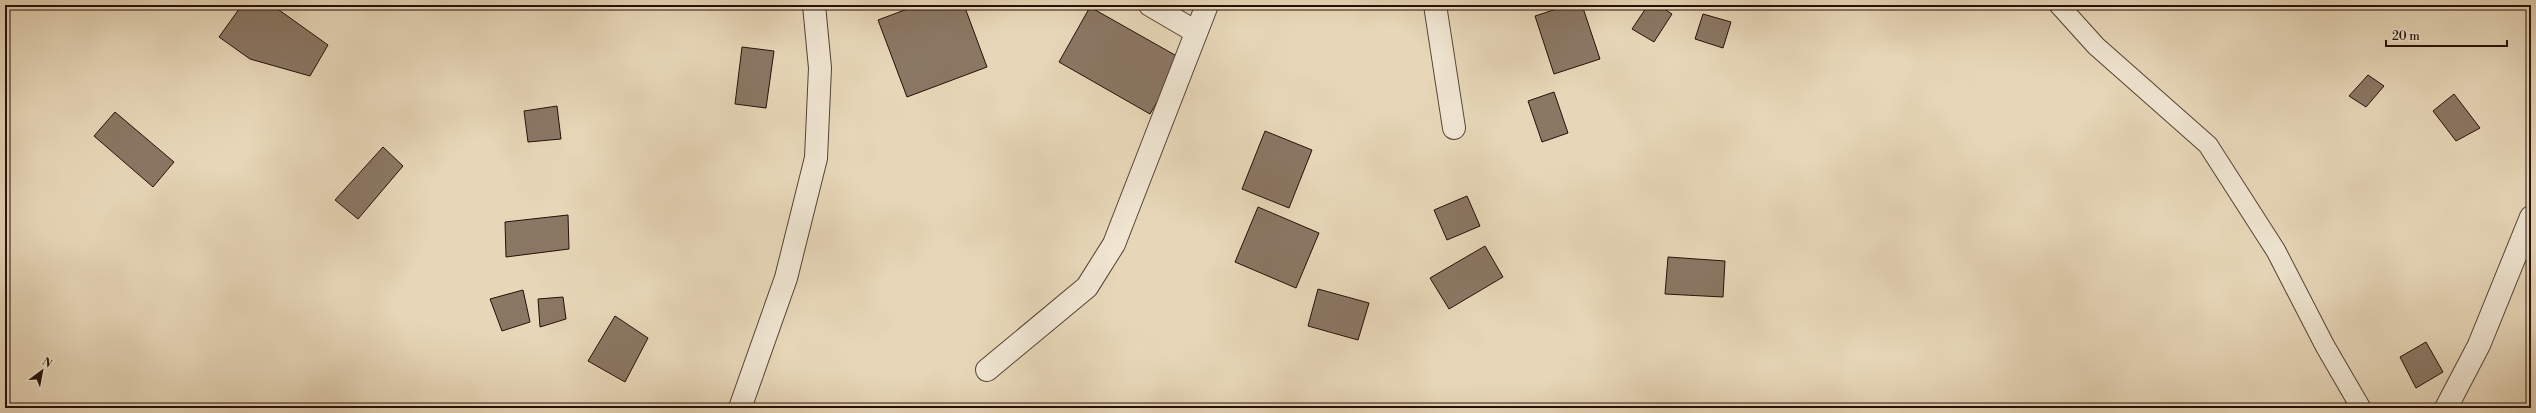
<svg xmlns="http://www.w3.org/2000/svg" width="2536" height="413" viewBox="0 0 2536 413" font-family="'Libre Bodoni',serif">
	<rect width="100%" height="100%" fill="#e7d7b8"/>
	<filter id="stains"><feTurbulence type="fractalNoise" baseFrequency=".005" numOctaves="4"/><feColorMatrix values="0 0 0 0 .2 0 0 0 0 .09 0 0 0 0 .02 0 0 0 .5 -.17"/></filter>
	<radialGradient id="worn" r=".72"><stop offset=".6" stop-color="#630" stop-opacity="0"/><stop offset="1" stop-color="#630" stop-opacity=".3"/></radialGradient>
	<path fill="#8a7764" stroke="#251008" d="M242,5H272L328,45L310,76L250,59L219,37Z
		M918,5H964L987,67L907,97L878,20Z
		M1569,5H1582L1600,59L1554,74L1535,16Z
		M1648,5H1658L1672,14L1654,42L1632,29Z
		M1090,7L1182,59L1150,114L1059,62Z
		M1703,14L1731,22L1723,48L1695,39Z
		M742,47L774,51L766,108L735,104Z
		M2368,75L2384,86L2366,107L2349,96Z
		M1554,92L1568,133L1542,142L1528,101Z
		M2454,94L2480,128L2456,141L2433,111Z
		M557,106L561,139L528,142L524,111Z
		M115,112L174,162L153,187L94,136Z
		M1265,131L1312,150L1289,208L1242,189Z
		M383,147L403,166L358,219L335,200Z
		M1467,196L1480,226L1447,240L1434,210Z
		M1258,207L1319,233L1296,288L1235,262Z
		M568,215L569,249L506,257L505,222Z
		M1485,246L1503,277L1449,309L1430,278Z
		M1668,257L1725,261L1723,297L1665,294Z
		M1318,289L1369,303L1358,340L1308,326Z
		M523,290L530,322L502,331L490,299Z
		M563,297L566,319L540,327L538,299Z
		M615,316L648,338L625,382L588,361Z
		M2426,342L2443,372L2416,388L2400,357Z"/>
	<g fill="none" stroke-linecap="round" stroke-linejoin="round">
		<defs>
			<path id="service" d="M2059,5L2096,46L2208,145L2276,251L2325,346L2361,408"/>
			<path id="minor" d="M1150,5L1196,32
				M1435,5L1454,128
				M987,370L1087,287L1114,244L1207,5
				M740,408L786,278L816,158L820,68L814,5
				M2446,408L2479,345L2531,217"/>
		</defs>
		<use href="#service" stroke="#564234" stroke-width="21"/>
		<use href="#minor" stroke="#564234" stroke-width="24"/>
		<use href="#service" stroke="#efe5d1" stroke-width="19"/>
		<use href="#minor" stroke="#efe5d1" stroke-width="22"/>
	</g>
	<rect width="2536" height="413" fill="none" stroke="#e7d7b8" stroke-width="20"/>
	<rect x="6" y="6" width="2524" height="401" fill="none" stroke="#251008" stroke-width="2"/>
	<rect x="10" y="10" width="2516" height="393" fill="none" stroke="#251008"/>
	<g transform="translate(42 371) rotate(32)" stroke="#efe5d1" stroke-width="3" paint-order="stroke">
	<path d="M0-3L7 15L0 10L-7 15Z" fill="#251008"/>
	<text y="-6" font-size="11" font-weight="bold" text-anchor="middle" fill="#251008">N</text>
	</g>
	<path d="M2386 40v6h121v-6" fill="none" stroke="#251008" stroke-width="2"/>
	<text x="2392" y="40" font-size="12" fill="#251008" stroke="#efe5d1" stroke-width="3" paint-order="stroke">20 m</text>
	<rect width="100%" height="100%" filter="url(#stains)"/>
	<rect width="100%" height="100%" fill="url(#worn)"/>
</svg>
